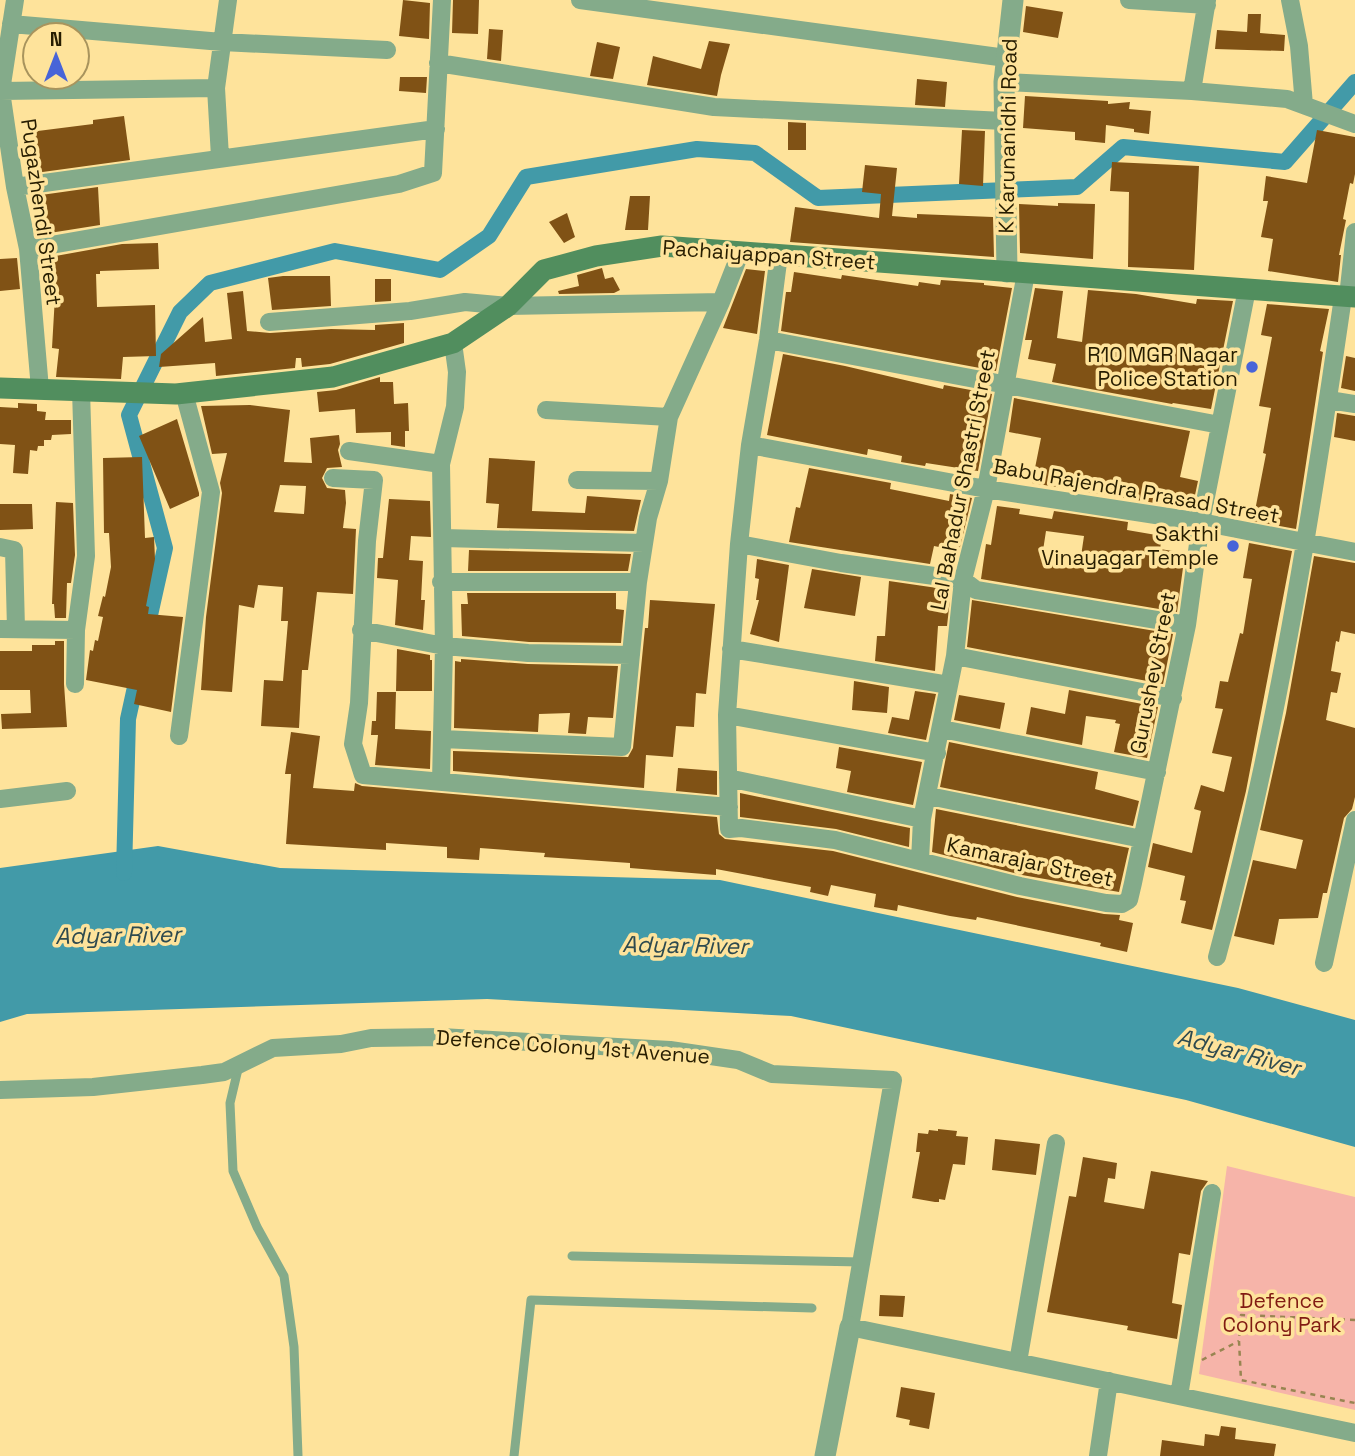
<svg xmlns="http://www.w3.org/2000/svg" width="1355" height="1456" viewBox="0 0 1355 1456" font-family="'Space Grotesk',sans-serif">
	<rect width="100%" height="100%" fill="#fee39b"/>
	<path fill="#f6b4a9" d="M1227,1166L1355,1197V1410L1199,1374Z"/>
	<path fill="#429aa8" d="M158,846L280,868L720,880L1238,988L1355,1020V1147L1186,1100L791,1016L487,999L27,1014L0,1022V868Z"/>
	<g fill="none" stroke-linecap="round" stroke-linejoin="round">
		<path stroke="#429aa8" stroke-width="16" d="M146,633L165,548L129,415L180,312L210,283L335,251L440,270L489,236L526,177L697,149L755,153L818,198L1077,187L1123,147L1285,162L1355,82
			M124,873L128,719L139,669"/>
	</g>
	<path fill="#805215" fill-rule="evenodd" d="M403,0L430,3L429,39L399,36Z
		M453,0H479L478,34L452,33Z
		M1026,6L1063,12L1058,38L1023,32Z
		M1248,14H1261L1260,33L1285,35L1284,51L1215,49L1217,30L1247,32Z
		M489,29L503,30L501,61L487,59Z
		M709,41L730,44L721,75L717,96L647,85L653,56L701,69Z
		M597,42L620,47L613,79L590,76Z
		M400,77H427L426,93L399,91Z
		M917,79L947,82L945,107L915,105Z
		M1025,96L1108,101V104L1130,102L1129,109L1151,111L1149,134L1134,132V129L1106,125L1105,143L1075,140V132L1023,128Z
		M124,116L130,160L28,174L22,133L93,124V120Z
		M788,122L806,123V150H788Z
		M962,130L985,131L983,186L959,184Z
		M1317,130L1355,137V174L1353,184L1350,183L1343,219L1346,220L1339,255H1341L1338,282L1268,271L1273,239L1261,237L1268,201H1263L1266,176L1307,183Z
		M1112,162L1199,166L1194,270L1128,267L1129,192L1110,191Z
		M865,165L897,168L892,216L917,218V214L993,217L994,257L790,242L795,207L879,218L881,194L862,192Z
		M98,187L100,225L37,235L34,196Z
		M630,196H650L648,230H625Z
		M1058,203L1095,204L1093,259L1020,253L1019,204L1058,206Z
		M567,213L575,237L564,243L549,222Z
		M158,243L159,269L100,271V274H96L97,307L155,305L156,356L123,357L121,379L56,377L59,349L52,348L55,296H48L50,257L122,244Z
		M17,258L20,289L0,291V259Z
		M602,268L605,279L613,277L620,290L614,293L559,294L558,291L579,286L577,275Z
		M746,269L765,271L757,334L723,328Z
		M794,272L841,279L842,275L918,286L919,282L940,285L941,280L984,283V285L1012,288L996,371L781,331L786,292H791Z
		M283,276H330L331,306L272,310L268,278Z
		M375,279H391V301L375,302Z
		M1035,288L1063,291L1057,338L1082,342L1088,290L1136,294L1196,304L1197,299L1233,301L1211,409L1173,403L1172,404L1052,382L1056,364L1028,359L1032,340H1025Z
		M243,291L247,331L270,333L331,329L375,330V325L404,323V343L330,364L302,367L301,358H296L295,368L216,376L215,363L159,367L161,354L203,317L205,342L232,339L227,293Z
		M1267,304L1329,309L1320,351L1323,352L1296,529L1253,521L1266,454L1263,453L1271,408L1259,406L1272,337L1261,335Z
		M783,354L845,366L943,389L944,385L992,394L978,471L926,463L925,466L901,462L902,456L868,449L867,455L767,435Z
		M1346,356L1355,358V391L1341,388Z
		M380,377V382H393L394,404L408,403L409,431H405V447L391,445V432L356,433L355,409L319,412L317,392L336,390Z
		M1014,398L1190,431L1180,477L1198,481L1192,509L1032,483L1041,438L1009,432Z
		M18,403L37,404V411L46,412L45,420H71V434L52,435L51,440H44V446H38L37,451L30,450L28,474L13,473L15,445L0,444V407L18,408Z
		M250,405L290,410L284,462L312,463L310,438L339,435L340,444L338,450L342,467L327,468L322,478L327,488L345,490L346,503L343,528L356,529L353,594L317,592L308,670H302L299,728L261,726L264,680L283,681L288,621H281L283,587L258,585L254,608L239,605L232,692L201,690L206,617L222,493L220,483L227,453L212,454L201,406ZM280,485L306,486L304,514L274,512Z
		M1337,413L1355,416V441L1334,437Z
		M177,419L199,493V496L170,509L139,436Z
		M142,457L145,538L154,537L155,559L146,606L149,607L148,614L183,617L171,712L134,704L137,690L86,680L90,650L93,651L95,640L98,641L103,617L98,616L103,596L105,597L111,567L109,533H104L103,458Z
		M489,458L535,461L532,511L585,513L587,496L641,500L634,531L497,528L499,504L486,503Z
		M809,468L891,483L890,489L949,501L950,494L972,498L959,551L934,546L930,564L789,542L796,507L800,508Z
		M389,499L430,501L431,537L411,536L409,560L423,561L421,600H425L423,630L395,625L398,580L377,578L378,558H383Z
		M56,502L73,503L75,555L71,583H67L66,618H55L54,604H52Z
		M0,504H32L33,529L0,530Z
		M997,506L1020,509L1019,514L1052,519L1054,511L1128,522L1127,530L1162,536L1160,549L1185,553L1177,612L981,579L986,544L991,545ZM1046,531L1084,536L1080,563L1042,557Z
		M1249,543L1292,551L1246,791L1212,930L1181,923L1186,901L1180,900L1185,876L1148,867L1153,843L1192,853L1201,811L1194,809L1201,785L1224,792L1232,757L1212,753L1223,709L1215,708L1220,681L1228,682L1240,633L1243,634L1252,579L1243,578Z
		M469,550L631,554L628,571H468Z
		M1314,556L1355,563V634L1341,631L1339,642L1336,641L1331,671L1341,673L1337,693L1331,692L1326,720L1355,728V797L1352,809L1344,818L1327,893H1323L1318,918L1279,919L1274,945L1234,936L1253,860L1296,869L1303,840L1260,830L1286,713Z
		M757,559L789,565L779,642L750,634L759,600H756L759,579L755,578Z
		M812,569L861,577L855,616L804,608Z
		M889,581L951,590L947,626H938L935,671L875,661L877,636H885Z
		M467,593H616V609L624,610L621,643L529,642L462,636L461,604H468Z
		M650,600L715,604L706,694L696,693L694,727L676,726L673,757L646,755L644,788L453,771V751L628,757L633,748L645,628H648Z
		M972,600L1173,634L1163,684L967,647Z
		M55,641H64V684L67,727L2,729L1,714L31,713L30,690H0V651H32V645H55Z
		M397,649L430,655V660H432V691H396Z
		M461,659L528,664L618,666L613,718L588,717L586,734L568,733L570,713L539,714L538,732L454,728L455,661L461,662Z
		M854,681L889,687L887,713L852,710Z
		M1069,690L1158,707L1147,758L1114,752L1120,724L1115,723L1116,720L1086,716L1082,745L1026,734L1031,707L1065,714Z
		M915,691L936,694L926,740L888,733L892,717L909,720Z
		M377,692H396L395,729L431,731L430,769L375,765L378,735H371L372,721H376Z
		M959,695L1005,703L1000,729L954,720Z
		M291,732L320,736L313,788L354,791L355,783L362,786L717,817L719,834L725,839L833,851L1017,897L1104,914L1120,915L1119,920L1133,923L1127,952L1100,946L1101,943L977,917L976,920L950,916L898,905L897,911L874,907L876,894L831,885L828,896L810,892L811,887L716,869V875L630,868V863L544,857L545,853L480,848L479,860L447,858V847L386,843V850L286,844L291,774H285Z
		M949,742L1098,772L1095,789L1139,801L1133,826L940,787Z
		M839,747L922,762L913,805L847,792L851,771L836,768Z
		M678,768L717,771V795L676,791Z
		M740,793L910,828L909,847L836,829L740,817Z
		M936,809L1129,848L1119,892L1022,875L932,852Z
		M938,1129L957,1131L956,1136L968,1137L965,1165L953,1164L945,1200L939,1199V1202H935L912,1198L920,1152H916L918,1133L928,1134L929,1130L938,1131Z
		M995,1139L1040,1144L1036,1175L992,1170Z
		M1083,1157L1117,1163L1115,1179L1108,1178L1104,1202L1144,1209L1151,1171L1208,1181L1201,1191L1190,1255L1179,1253L1172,1303L1182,1305L1177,1339L1127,1330L1128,1326L1047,1312L1069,1196L1076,1197Z
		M880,1295L905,1296L903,1317L879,1316Z
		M901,1387L935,1393L929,1429L909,1425L910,1420L896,1417Z
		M1221,1426L1236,1428L1235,1439L1276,1444L1274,1456H1160L1162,1440L1204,1446L1205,1434L1219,1436Z"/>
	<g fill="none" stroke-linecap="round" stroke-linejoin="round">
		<path stroke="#988551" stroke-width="2.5" stroke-dasharray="5 5" stroke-linecap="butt" d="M1355,1320L1241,1315L1239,1341L1241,1380L1355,1403
			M1202,1360L1239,1341"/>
		<path stroke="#84ab8a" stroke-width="9" d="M239,1065L230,1103L233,1171L257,1227L284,1276L294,1347L298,1456
			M572,1256L861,1262
			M514,1456L531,1300L812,1308"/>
		<path stroke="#84ab8a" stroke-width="18" d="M15,0L1,91L15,187L28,249L40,389
			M580,0L1006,58
			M1129,0L1207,5
			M1290,0L1299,46L1304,105
			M11,24L222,42L387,50
			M438,63L714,107L1004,121
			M1004,82L1192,91L1287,99L1355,124
			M1,91L216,88
			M1192,91L1207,0
			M220,157L216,88L228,0
			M15,187L436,129
			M28,249L399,184L433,173L442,0
			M779,254L768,340L750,445L739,544L727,715L729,829L741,828L835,840L1020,886L1106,903L1122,904L1129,900L1133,883L1187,625L1201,522L1247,289
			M1348,297L1355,232
			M269,322L410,311L465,302L508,306L721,302
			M768,340L1220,425
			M1329,400L1355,404
			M546,410L669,417
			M750,445L986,489L1201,522L1355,552
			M349,451L441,464
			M333,478L374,480L367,541L359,703L353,744L363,775L729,807
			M577,480L659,481
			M443,538L644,543
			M739,544L841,563L963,580L976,590L1187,625
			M0,547L14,550L16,629
			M441,582H638
			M0,629L76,630
			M361,630L444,646L528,653L631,655
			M731,649L949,685
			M955,656L1173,698
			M75,684L76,630L86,556L81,390
			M727,715L937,753
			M942,729L1157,772
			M179,736L211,492L184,393
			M442,739L622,747L638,582L648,518L659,481L669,417L721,302L741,251
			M728,778L922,819
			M441,782L444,646L441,464L455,407L457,372L453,343
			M929,796L1142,839
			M0,799L67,791
			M920,861L922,819L955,656L963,580L986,489L1026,273
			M1217,957C1276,740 1311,518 1343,297
			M1324,963L1355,820
			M0,1090L93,1087L202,1075L224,1072L273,1048L341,1044L371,1038L441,1037L670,1050L738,1060L772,1074L893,1080L850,1327L1355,1433
			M1018,1362L1056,1143
			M1179,1396L1212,1193
			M1098,1456L1109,1381"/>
		<path stroke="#84ab8a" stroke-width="21" d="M1007,272L1004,82L1013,0
			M825,1456L850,1327"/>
		<path stroke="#518e5e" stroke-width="21" d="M0,388L176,394L333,377L453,343L508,306L544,270L596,256L662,246L1355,297"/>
	</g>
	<g fill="#4864d8" stroke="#fee39b" stroke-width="2.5">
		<circle cx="1252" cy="367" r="7"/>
		<circle cx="1233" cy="546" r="7"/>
	</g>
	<g text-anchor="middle" stroke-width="7" stroke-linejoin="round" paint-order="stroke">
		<g font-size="21" fill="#271d00" stroke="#fee39b">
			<text transform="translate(1008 136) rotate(-89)" y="7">K Karunanidhi Road</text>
			<text transform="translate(41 212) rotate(82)" y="7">Pugazhendi Street</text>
			<text transform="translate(769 255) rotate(4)" y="7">Pachaiyappan Street</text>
			<text transform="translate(963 480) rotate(-79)" y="7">Lal Bahadur Shastri Street</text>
			<text transform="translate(1136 491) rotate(10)" y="7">Babu Rajendra Prasad Street</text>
			<text transform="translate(1153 673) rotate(-79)" y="7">Gurushev Street</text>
			<text transform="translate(1030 862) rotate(12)" y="7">Kamarajar Street</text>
			<text transform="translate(573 1047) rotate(4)" y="7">Defence Colony 1st Avenue</text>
		</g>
		<g font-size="21" fill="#271d00" stroke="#fee39b" text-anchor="end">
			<text x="1238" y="362">R10 MGR Nagar<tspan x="1238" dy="24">Police Station</tspan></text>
			<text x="1219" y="541">Sakthi<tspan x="1219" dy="24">Vinayagar Temple</tspan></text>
		</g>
		<g font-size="21" fill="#811b13" stroke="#fee39b">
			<text x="1282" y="1308">Defence<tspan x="1282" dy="24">Colony Park</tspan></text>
		</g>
		<g font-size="23" font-style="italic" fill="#2e4a4f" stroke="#fee39b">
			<text transform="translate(118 935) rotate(-1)" y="8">Adyar River</text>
			<text transform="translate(685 945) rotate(1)" y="8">Adyar River</text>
			<text transform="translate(1239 1052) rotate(15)" y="8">Adyar River</text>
		</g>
	</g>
	<g transform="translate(56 56)"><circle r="33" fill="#fee39b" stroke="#a8945d" stroke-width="2"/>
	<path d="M0-5L12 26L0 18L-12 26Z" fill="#4864d8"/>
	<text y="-10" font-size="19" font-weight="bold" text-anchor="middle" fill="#271d00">N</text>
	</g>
</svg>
